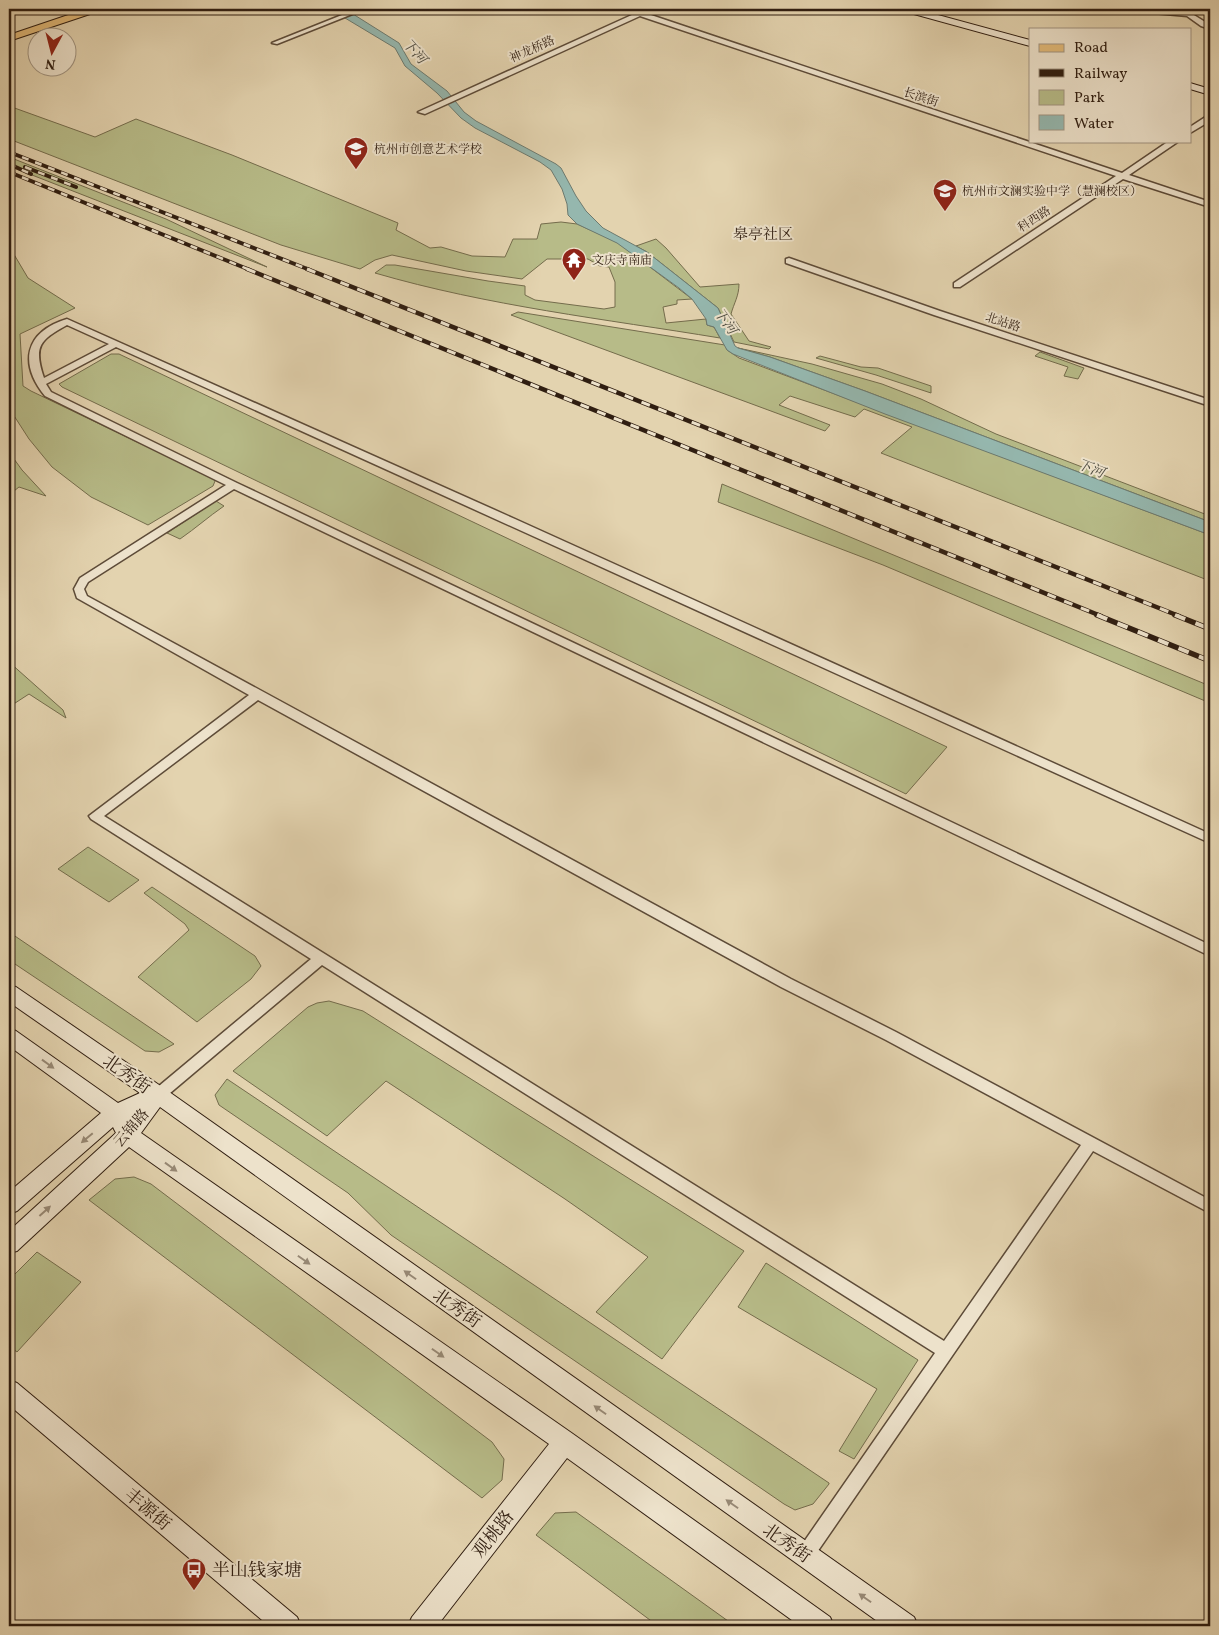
<svg xmlns="http://www.w3.org/2000/svg" width="1219" height="1635" viewBox="0 0 1219 1635" font-family="Vollkorn,'Noto Serif SC',serif">
	<rect width="100%" height="100%" fill="#e3d3af"/>
	<filter id="stains"><feTurbulence type="fractalNoise" baseFrequency=".004" numOctaves="4"/><feColorMatrix values="0 0 0 0 .2 0 0 0 0 .09 0 0 0 0 .02 0 0 0 .5 -.17"/></filter>
	<radialGradient id="worn" r=".72"><stop offset=".6" stop-color="#630" stop-opacity="0"/><stop offset="1" stop-color="#630" stop-opacity=".3"/></radialGradient>
	<path fill="#b7bb88" stroke="#746c4c" d="M9,106L95,137L136,119L232,155L398,223L396,230L430,248L441,247L472,256L505,257L513,239H537L541,224L561,222L577,224L617,242L692,299L677,300V304L663,307L666,323L706,319L707,325L714,327L720,338C605,319 488,306 375,273L386,265H395L488,281L525,286V295L535,300L604,309L615,307V282L609,267L600,266L588,259H547L522,279L466,271L392,255L375,260L360,269L281,245L9,139Z
		M9,157L166,219L267,267L9,166Z
		M656,239L666,248L700,287L739,284C739,296 734,303 731,314L749,341L771,347L769,349L734,342L718,308L647,252L636,246Z
		M9,246L28,278L75,308L20,334L23,386L31,391L212,478L215,481L213,486L148,525L91,497L52,467L29,439L9,408Z
		M518,312L725,345L727,350L739,358L1210,535V581L881,453L912,427L864,409L855,417L790,396L779,405L830,425L825,431L511,315Z
		M738,348L812,364L882,384L921,399L996,434L1210,516V522L865,391L770,357Z
		M1040,352L1084,368L1078,379L1064,376L1068,367L1035,356Z
		M111,354H119L947,747L906,794L62,387L59,384Z
		M820,356L861,367L878,368L931,386V393L876,375L816,358Z
		M9,452L22,470L46,496L19,487L9,495Z
		M722,484L1210,686V703L883,565L718,502Z
		M216,501L224,506C208,517 196,528 180,539L167,533Z
		M9,662L63,710L66,718L29,694L9,707Z
		M88,847L139,880L109,902L58,869Z
		M152,887L255,956L261,966L251,979L197,1022L138,977L189,930L185,924L144,893Z
		M9,932L174,1044L159,1052L145,1051L9,960Z
		M329,1001L363,1011L744,1251L662,1359L596,1312L648,1257L565,1199L386,1081L327,1136L233,1071L308,1007L317,1003Z
		M227,1079L829,1483V1484L813,1504L795,1510L784,1504L391,1235L348,1193L219,1105L215,1095Z
		M134,1177L151,1184L492,1442L504,1459L502,1480L482,1498L89,1200L115,1179Z
		M37,1252L81,1282L17,1352L9,1346V1280Z
		M766,1263L918,1360L854,1459L839,1451L877,1389L738,1307Z
		M576,1512L735,1626H658L536,1535L555,1513Z"/>
	<path fill="#95b7ae" stroke="#6d7a6f" d="M330,9H345L399,43L411,64L447,91L464,112L476,121L556,164L561,168L576,196L586,211L603,228L647,252L718,308L735,346L738,348L770,357L865,391L1210,522V535L885,414L733,354L727,350L714,327L707,325L706,319L692,299L679,288L617,243L577,224L568,215L567,204L562,189L551,170L540,162L475,128L461,118L437,93L405,66L395,48Z"/>
	<g fill="none" stroke-linecap="round" stroke-linejoin="round">
		<defs>
			<path id="street" d="M357,9H365L277,44L272,43Z
				M623,9L645,11V13L1122,173L1169,141H1179L1129,175L1210,202V207L1123,179L960,287H954V283L1116,176L640,16L425,114L418,112L634,14Z
				M1128,9L1189,12L1210,25V29L1201,26L1187,16L1131,11Z
				M1207,116H1210V121L1190,133V127Z
				M789,258L940,311L1210,400V406L934,315L786,263V259Z
				M67,319L515,519L1210,834V843L116,347L46,384L51,392L237,483L1210,945V956L234,489L88,582L84,589L87,596L791,979L896,1032L1210,1200V1213L1093,1151L811,1561L805,1564L799,1561L796,1555L799,1549L935,1353L322,965L163,1099L158,1101L153,1099L151,1095L153,1091L311,959L91,819L89,816L249,695L77,598L74,589L80,578L226,485L45,396C19,364 24,332 67,319ZM67,325L109,344L44,378C33,346 40,340 67,325ZM258,700L781,987L886,1040L1081,1145L944,1341L104,816Z"/>
			<path id="secondary" d="M901,9H916L1030,40V46L903,11Z
				M1190,83L1210,89V95L1190,89Z
				M9,985L16,987L165,1089L914,1617L918,1626H884L160,1107L141,1133L573,1434L830,1617L834,1626H800L567,1458L437,1626H408L412,1617L549,1444L129,1147L17,1251L9,1253V1231L116,1133L113,1127L17,1211L9,1214V1192L101,1113L9,1046V1028L16,1031L118,1103L140,1093L9,1002Z
				M9,1380L17,1383L297,1617L301,1626H269L9,1405Z"/>
			<path id="primary" d="M86,9H100L99,11L9,41V35Z"/>
		</defs>
		<use href="#street" stroke="#5d4b38" stroke-width="3"/>
		<use href="#secondary" stroke="#301e11" stroke-width="2"/>
		<use href="#primary" stroke="#301e11" stroke-width="2"/>
		<use href="#street" fill="#ede2cb" fill-rule="evenodd"/>
		<use href="#secondary" fill="#ede2cb" fill-rule="evenodd"/>
		<use href="#primary" fill="#e2ba78" fill-rule="evenodd"/>
		<defs>
			<path id="rail-far2" d="M9,152L310,270
				M9,164L31,174
				M25,167L76,187
				M9,172L250,270"/>
			<path id="rail-far1" d="M247,269L1101,616
				M307,269L1179,616"/>
			<path id="rail" d="M1097,615L1210,661
				M1175,615L1210,629"/>
		</defs>
		<use href="#rail-far2" stroke="#301e11" stroke-width="4"/>
		<use href="#rail-far1" stroke="#301e11" stroke-width="4.5"/>
		<use href="#rail" stroke="#301e11" stroke-width="5.5"/>
		<use href="#rail-far2" stroke="#ede2cb" stroke-width="2.5" stroke-dasharray="7" stroke-linecap="butt"/>
		<use href="#rail-far1" stroke="#ede2cb" stroke-width="3" stroke-dasharray="9" stroke-linecap="butt"/>
		<use href="#rail" stroke="#ede2cb" stroke-width="4" stroke-dasharray="11" stroke-linecap="butt"/>
	</g>
	<defs><path id="oneway-solid" d="M-6-.8H1V-3.2L6.5 0L1 3.2V.8H-6Z" transform="scale(1.25)"/></defs>
	<g fill="#988a77">
		<use href="#oneway-solid" transform="translate(48 1064) rotate(36)"/>
		<use href="#oneway-solid" transform="translate(87 1138) rotate(140)"/>
		<use href="#oneway-solid" transform="translate(171 1167) rotate(36)"/>
		<use href="#oneway-solid" transform="translate(45 1211) rotate(-42)"/>
		<use href="#oneway-solid" transform="translate(304 1260) rotate(35)"/>
		<use href="#oneway-solid" transform="translate(410 1275) rotate(-145)"/>
		<use href="#oneway-solid" transform="translate(438 1353) rotate(35)"/>
		<use href="#oneway-solid" transform="translate(600 1410) rotate(-145)"/>
		<use href="#oneway-solid" transform="translate(732 1504) rotate(-145)"/>
		<use href="#oneway-solid" transform="translate(865 1598) rotate(-145)"/>
	</g>
	<defs>
		<symbol id="school-pin" viewBox="-11 -11 22 30"><path d="M0 17L-7.5 6A9.5 9.5 0 1 1 7.5 6Z" fill="#8f2418" stroke="#ede2cb"/><path d="M0-5L7-2L0 1L-7-2ZM-4 1L0 2.5L4 1V4Q0 6-4 4Z" fill="#fff"/></symbol>
		<symbol id="temple-pin" viewBox="-11 -11 22 30"><path d="M0 17L-7.5 6A9.5 9.5 0 1 1 7.5 6Z" fill="#8f2418" stroke="#ede2cb"/><path d="M0-6L5-2H3V0L6.5 2.5H4V6H1.5V3h-3V6H-4V2.5H-6.5L-3 0V-2H-5Z" fill="#fff"/></symbol>
		<symbol id="bus-pin" viewBox="-11 -11 22 30"><path d="M0 17L-7.5 6A9.5 9.5 0 1 1 7.5 6Z" fill="#8f2418" stroke="#ede2cb"/><path d="M-5-6H5V4H4V6H2V4H-2V6H-4V4H-5ZM-3.5-4V0h7V-4ZM-3.5 1.2v1.5H-2V1.2ZM2 1.2v1.5H3.5V1.2Z" fill="#fff"/></symbol>
	</defs>
	<g fill-rule="evenodd">
		<use href="#school-pin" x="342" y="135" width="28" height="38"/>
		<use href="#school-pin" x="931" y="177" width="28" height="38"/>
		<use href="#temple-pin" x="560" y="246" width="28" height="38"/>
		<use href="#bus-pin" x="180" y="1556" width="28" height="38"/>
	</g>
	<g text-anchor="middle" stroke-width="4" stroke-linejoin="round" paint-order="stroke">
		<g font-size="12" fill="#301e11" stroke="#ede2cb">
			<text transform="translate(532 49) rotate(-24)" y="4">神龙桥路</text>
			<text transform="translate(921 97) rotate(18)" y="4">长滨街</text>
			<text transform="translate(1034 219) rotate(-33)" y="4">科西路</text>
			<text transform="translate(1003 322) rotate(18)" y="4">北站路</text>
		</g>
		<g font-size="12" fill="#301e11" stroke="#ede2cb" text-anchor="start">
			<text x="374" y="153">杭州市创意艺术学校</text>
			<text x="962" y="195">杭州市文澜实验中学（慧澜校区）</text>
			<text x="592" y="264">文庆寺南庙</text>
		</g>
		<g font-size="14" font-style="italic" fill="#4e4c40" stroke="#ede2cb">
			<text transform="translate(415 51) rotate(48)" y="5">下河</text>
			<text transform="translate(726 321) rotate(55)" y="5">下河</text>
			<text transform="translate(1091 468) rotate(21)" y="5">下河</text>
		</g>
		<g font-size="15" fill="#301e11" stroke="#ede2cb">
			<text x="763" y="239">皋亭社区</text>
		</g>
		<g font-size="15" fill="#301e11" stroke="#ede2cb">
			<text transform="translate(131 1128) rotate(-49)" y="5">云锦路</text>
		</g>
		<g font-size="18" fill="#301e11" stroke="#ede2cb">
			<text transform="translate(127 1074) rotate(35)" y="6">北秀街</text>
			<text transform="translate(457 1308) rotate(35)" y="6">北秀街</text>
			<text transform="translate(148 1509) rotate(40)" y="6">丰源街</text>
			<text transform="translate(493 1534) rotate(-52)" y="6">观桃路</text>
			<text transform="translate(787 1543) rotate(35)" y="6">北秀街</text>
		</g>
		<g font-size="18" fill="#301e11" stroke="#ede2cb" text-anchor="start">
			<text x="212" y="1576">半山钱家塘</text>
		</g>
	</g>
	<rect width="1219" height="1635" fill="none" stroke="#e3d3af" stroke-width="30"/>
	<rect x="10" y="10" width="1199" height="1615" fill="none" stroke="#301e11" stroke-width="2.5"/>
	<rect x="15" y="15" width="1189" height="1605" fill="none" stroke="#301e11"/>
	<rect x="1029" y="28" width="162" height="115" fill="#ede2cb" stroke="#a19481"/>
	<rect x="1039" y="44" width="25" height="8" fill="#e2ba78" stroke="#a19481"/>
	<text x="1074" y="52" font-size="15" fill="#301e11">Road</text>
	<rect x="1039" y="69" width="25" height="8" fill="#301e11" stroke="#a19481"/>
	<text x="1074" y="78" font-size="15" fill="#301e11">Railway</text>
	<rect x="1039" y="90" width="25" height="15" fill="#b7bb88" stroke="#a19481"/>
	<text x="1074" y="102" font-size="15" fill="#301e11">Park</text>
	<rect x="1039" y="115" width="25" height="15" fill="#95b7ae" stroke="#a19481"/>
	<text x="1074" y="128" font-size="15" fill="#301e11">Water</text>
	<g transform="translate(52 52) rotate(187)"><circle r="24" fill="#ede2cb" stroke="#a19481"/>
	<path d="M0-4L9 19L0 12L-9 19Z" fill="#8f2418"/>
	<text y="-8" font-size="14" font-weight="bold" text-anchor="middle" fill="#301e11">N</text>
	</g>
	<rect width="100%" height="100%" filter="url(#stains)"/>
	<rect width="100%" height="100%" fill="url(#worn)"/>
</svg>
